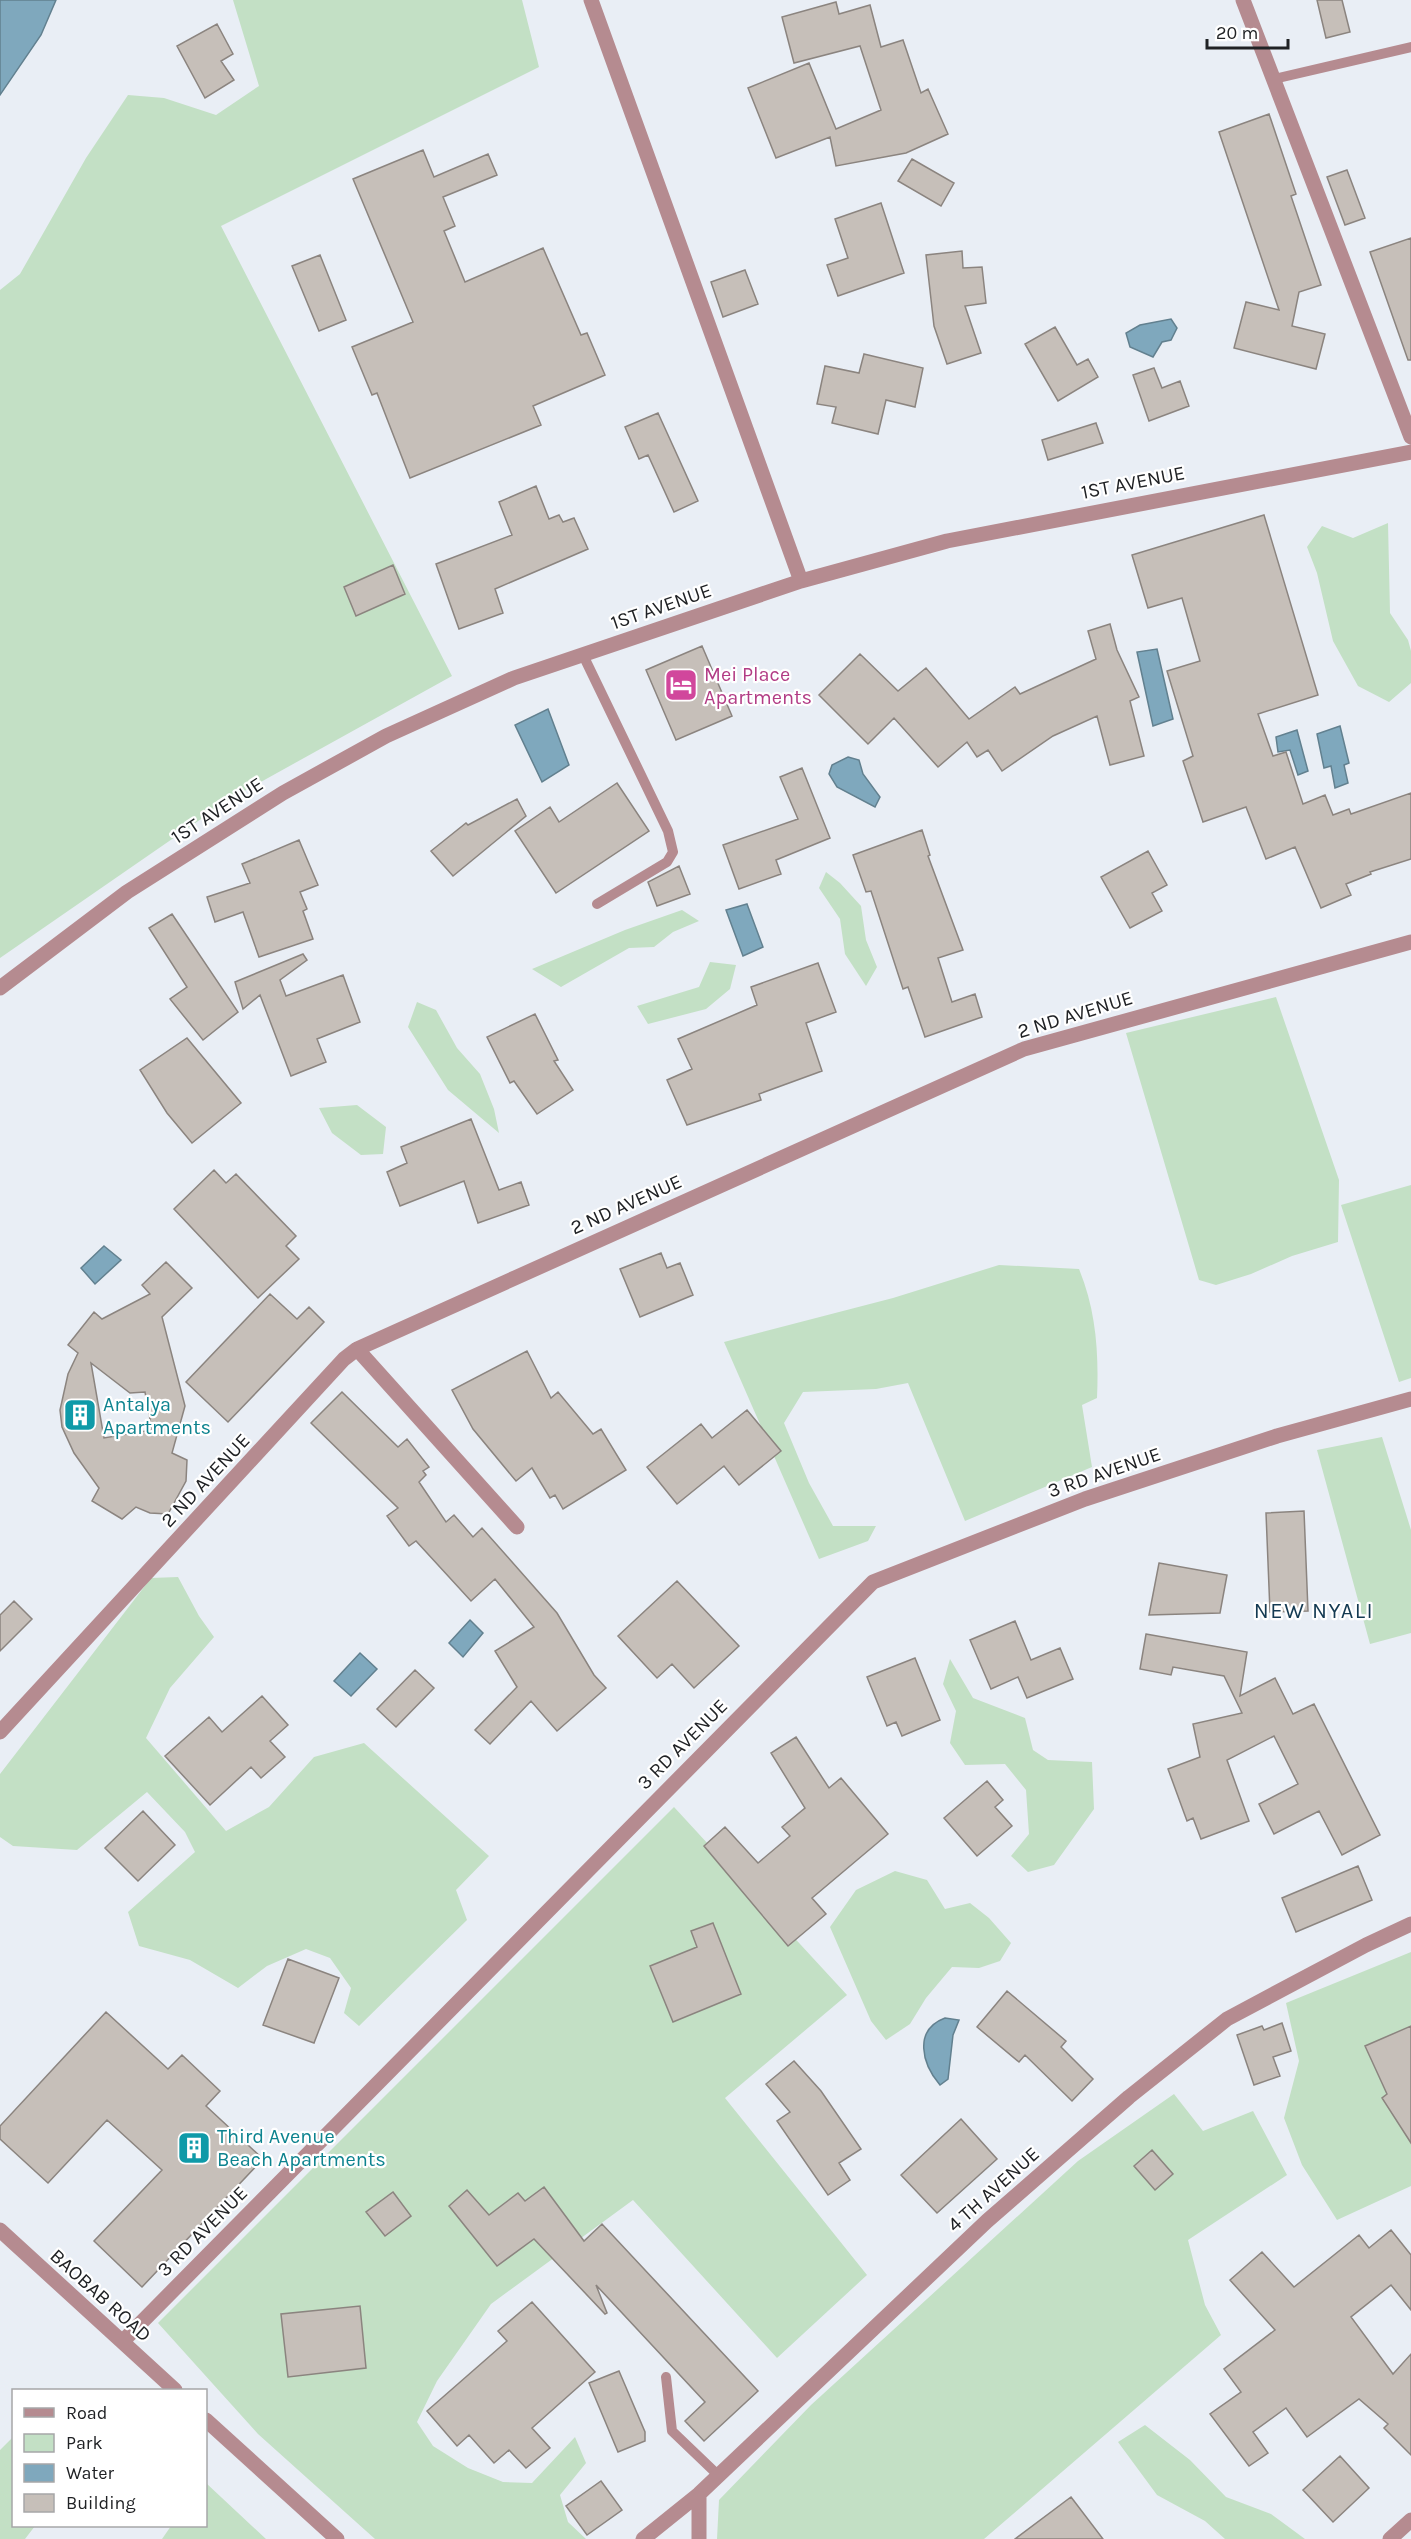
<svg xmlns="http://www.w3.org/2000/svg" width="1411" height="2539" viewBox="0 0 1411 2539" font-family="Karla,sans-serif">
	<rect width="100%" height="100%" fill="#e9eef5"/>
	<path fill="#c3e0c5" d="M233,0H522L539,67L221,226L452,676L230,799L0,958V290L20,274L86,158L128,95L164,98L216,115L259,86Z
		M1388,523L1390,613L1408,640L1411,651V683L1389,702L1358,686L1333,641L1317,573L1307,547L1322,526L1353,538Z
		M826,872L840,883L861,906L866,940L877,967L866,986L845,954L840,919L819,888Z
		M682,910L699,921L673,932L654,947L629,948L561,987L532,969L625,930Z
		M710,962L736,965L730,989L706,1009L648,1024L637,1006L699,987Z
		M1276,997L1339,1180L1338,1242L1292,1256L1251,1274L1216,1285L1199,1280L1126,1033Z
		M417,1002L436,1010L457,1048L480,1074L494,1109L499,1133L448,1090L408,1027Z
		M357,1105L386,1127L383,1154L361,1155L332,1133L319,1108Z
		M1411,1185V1378L1399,1382L1341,1205Z
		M999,1265L1079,1269C1096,1310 1099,1353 1097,1398L1082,1405L1092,1467L965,1521L908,1383L876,1389L803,1392L784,1423L809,1483L833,1526H876L868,1541L819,1559L724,1342L893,1298Z
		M1382,1437L1411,1530V1633L1370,1644L1317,1450Z
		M178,1577L199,1616L214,1637L170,1688L146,1738L226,1831L269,1807L314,1757L364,1743L489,1856L456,1890L467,1920L359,2026L344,2013L351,1988L330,1958L306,1949L267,1966L238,1988L190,1960L139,1946L128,1912L195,1852L185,1832L147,1792L77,1850L13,1846L0,1837V1774L151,1578Z
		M950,1659L973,1698L1025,1718L1033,1750L1048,1760L1092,1762L1094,1809L1054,1865L1028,1872L1011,1856L1029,1834L1026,1790L1005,1764L965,1765L950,1743L956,1711L943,1684Z
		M674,1807L847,1995L725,2098L867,2275L777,2358L633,2200L491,2304L437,2381L417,2422L433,2446L468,2468L503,2482L532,2483L575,2437L586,2463L560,2495L568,2522L586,2539H375L258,2434L158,2323Z
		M895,1871L927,1880L945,1909L970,1903L989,1918L1011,1943L1000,1961L979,1968L952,1967L926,1998L910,2024L886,2040L871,2021L830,1927L856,1890Z
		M1411,1952V2186L1337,2220L1302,2165L1284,2118L1299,2061L1286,2003Z
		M1174,2094L1203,2131L1253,2111L1287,2175L1188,2240L1205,2305L1221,2335L984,2539H717L719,2500L811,2405L1078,2161Z
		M1145,2425L1190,2460L1226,2497L1271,2514L1305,2539H1225L1205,2521L1157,2495L1118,2442Z
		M13,2437L14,2526H35L25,2539H0V2450Z
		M206,2483L266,2539H162L171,2526H206Z"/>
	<path fill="#7fa8bd" stroke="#62808f" stroke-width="1.5" d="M0,0H56L41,35L0,95Z
		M1171,319L1177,328L1171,340L1162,342L1153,357L1130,347L1126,333L1140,325Z
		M1157,649L1173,719L1153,726L1137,652Z
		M548,709L569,765L542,782L515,725Z
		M1340,726L1349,763L1344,765L1348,783L1335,788L1331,766L1324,768L1317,734Z
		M1297,730L1308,771L1298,775L1290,750L1278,752L1276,737Z
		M848,757L859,760L863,774L880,797L875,807L837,787L829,774L832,765Z
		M747,904L763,947L743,956L726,910Z
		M104,1246L121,1260L95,1284L81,1268Z
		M470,1620L483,1633L463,1657L449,1643Z
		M360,1653L377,1669L351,1696L334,1681Z
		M945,2018L959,2020L953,2035L948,2079L940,2085C922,2064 913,2030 945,2018Z"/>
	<path fill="#c6bfb9" stroke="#8b847f" stroke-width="1.5" fill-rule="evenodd" d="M1317,0H1342L1350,32L1326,38Z
		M836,2L839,14L870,5L881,47L903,40L921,93L928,89L948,134L906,153L836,166L830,137L776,158L748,88L809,63L836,129L881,110L860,46L794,63L782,17Z
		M217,24L233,54L221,61L234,80L205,98L177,46Z
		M1269,114L1296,194L1291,196L1321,285L1299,292L1292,326L1325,334L1316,369L1234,348L1246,302L1279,310L1219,132Z
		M423,150L434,177L488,154L497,175L443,197L455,226L444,231L465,282L543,248L581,335L587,333L605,375L533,406L541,425L410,478L377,393L372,395L352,347L413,322L353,179Z
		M912,159L954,183L941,206L898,181Z
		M1347,170L1365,218L1345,225L1327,177Z
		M881,203L904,273L838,296L827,265L848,258L835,219Z
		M1411,238V360H1408L1370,252Z
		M962,251L963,268L982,267L986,303L965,306L981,353L947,364L934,326L926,255Z
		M320,255L346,320L319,331L292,266Z
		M745,270L758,304L723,317L711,282Z
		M1055,327L1077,365L1088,359L1098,377L1058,401L1025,344Z
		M864,354L923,368L915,407L886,400L878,434L832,423L836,407L817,404L825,366L859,373Z
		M1154,368L1162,388L1180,381L1189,406L1149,421L1133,375Z
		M658,413L698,501L674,512L648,455L639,459L625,427Z
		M1096,423L1103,443L1048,460L1042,440Z
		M536,486L549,519L559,515L563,522L574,518L588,549L495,589L503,613L459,629L436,564L512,535L499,502Z
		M1264,515L1318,695L1258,714L1273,756L1286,752L1303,804L1325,795L1333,815L1349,809L1351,814L1411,793V859L1370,872L1371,874L1346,884L1351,895L1321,908L1295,847L1266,859L1246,807L1203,822L1183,761L1193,756L1167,671L1200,661L1182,598L1148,608L1132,555Z
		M393,565L405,594L356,616L344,587Z
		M1110,624L1117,650L1139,697L1130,701L1144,756L1110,765L1097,716L1053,736L1002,771L988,750L977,757L967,742L938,767L894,718L868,744L819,695L860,654L898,691L926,668L969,719L1015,687L1020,694L1096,659L1088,631Z
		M702,646L732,716L676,740L646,670Z
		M802,768L830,838L776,860L781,874L739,889L723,845L798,819L780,777Z
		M617,783L649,831L556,893L515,831L550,807L559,822Z
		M517,799L526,816L453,876L431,851L466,823L468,825Z
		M922,830L930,855L928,856L963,950L938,958L952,1002L975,994L982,1017L925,1037L908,987L903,989L871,891L866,892L853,855Z
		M299,840L318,885L300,892L307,909L303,911L313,939L259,957L243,912L215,922L207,897L250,883L242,864Z
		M1148,851L1167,885L1152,893L1162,911L1130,928L1101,877Z
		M679,866L690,894L657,906L648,882Z
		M172,914L238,1012L203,1040L170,999L187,987L149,928Z
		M303,954L307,960L280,980L286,996L343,975L360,1022L317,1039L326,1062L291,1076L260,995L243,1009L235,982Z
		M818,963L836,1012L806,1023L822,1071L759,1094L761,1100L687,1125L667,1080L692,1069L678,1039L757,1005L751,987Z
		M535,1014L558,1060L554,1061L573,1090L537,1114L514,1081L510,1083L487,1037Z
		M187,1038L241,1103L192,1143L167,1113L140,1070Z
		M471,1119L499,1190L521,1182L529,1205L478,1223L464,1181L400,1206L387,1172L407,1163L401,1147Z
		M214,1170L226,1183L236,1174L296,1236L286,1246L299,1259L258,1298L174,1209Z
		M661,1253L667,1268L680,1263L693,1295L640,1317L620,1269Z
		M166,1262L192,1288L162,1317L185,1406L172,1453L187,1460L186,1481L168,1514L150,1513L136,1507L122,1519L92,1501L99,1488L74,1453L62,1427L60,1410L68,1374L78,1353L68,1345L94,1312L102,1319L150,1294L142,1285ZM91,1363L130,1393L145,1392L152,1430L104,1438Z
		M270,1294L297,1319L309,1307L324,1322L228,1422L186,1382Z
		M527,1351L551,1398L558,1392L593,1434L601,1429L626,1470L563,1509L555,1495L550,1498L532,1468L516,1481L473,1429L452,1390Z
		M342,1392L398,1447L407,1439L429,1467L423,1471L426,1475L419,1482L446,1522L454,1515L473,1537L482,1528L557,1613L594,1675L606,1688L557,1731L531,1701L490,1744L475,1730L517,1687L495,1651L534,1627L495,1579L471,1601L416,1541L409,1546L387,1516L398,1508L311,1423Z
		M747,1410L781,1451L739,1485L724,1466L677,1504L647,1467L701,1424L712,1438Z
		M1304,1511L1308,1611L1270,1612L1266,1513Z
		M1159,1563L1227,1575L1220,1613L1149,1615Z
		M677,1581L739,1646L694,1688L672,1664L657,1678L618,1636Z
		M14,1601L32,1619L0,1651V1615Z
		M1015,1621L1031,1660L1060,1648L1073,1679L1027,1698L1018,1677L991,1689L970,1640Z
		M1146,1634L1247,1652L1240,1696L1275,1678L1293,1714L1314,1704L1380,1835L1342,1855L1319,1811L1274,1834L1259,1804L1298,1784L1274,1736L1227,1760L1249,1821L1201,1839L1193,1818L1187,1821L1168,1769L1200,1757L1193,1724L1242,1713L1224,1676L1173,1667L1171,1675L1140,1669Z
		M915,1658L940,1720L902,1736L896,1722L887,1726L867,1677Z
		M415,1670L434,1688L396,1727L377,1709Z
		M262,1696L288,1725L270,1741L285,1757L261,1778L251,1767L210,1805L165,1756L209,1717L222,1732Z
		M796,1737L829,1788L841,1778L888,1834L812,1898L826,1914L788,1946L704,1846L725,1827L758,1863L790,1836L782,1827L805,1808L771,1753Z
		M987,1781L1003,1800L995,1807L1012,1826L977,1856L944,1818Z
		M143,1811L175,1845L138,1881L105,1848Z
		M1358,1866L1372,1900L1296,1932L1282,1898Z
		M713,1923L741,1994L673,2022L650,1966L697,1947L691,1931Z
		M288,1959L339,1978L314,2043L263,2025Z
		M1007,1991L1066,2041L1061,2047L1093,2079L1072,2101L1025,2055L1019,2062L977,2027Z
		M106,2012L168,2069L182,2055L220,2091L206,2106L263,2159L142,2287L94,2241L162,2170L107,2120L48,2183L0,2139V2126Z
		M1282,2023L1291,2051L1273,2057L1280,2076L1254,2085L1237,2035L1262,2026L1264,2030Z
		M1411,2026V2143L1382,2098L1387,2094L1365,2046Z
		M794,2061L821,2091L861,2149L839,2163L850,2180L828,2195L777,2121L790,2112L766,2084Z
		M961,2119L997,2159L937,2213L901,2175Z
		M1152,2150L1173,2174L1155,2190L1134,2166Z
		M544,2187L584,2241L602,2224L758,2391L704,2441L685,2421L705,2402L596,2285L607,2313L605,2314L534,2239L497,2266L449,2206L467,2190L489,2215L518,2193L525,2201Z
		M393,2192L411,2216L385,2236L366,2212Z
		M1391,2230L1411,2255V2310L1391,2285L1351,2317L1393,2374L1411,2354V2455L1384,2428L1388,2424L1359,2399L1307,2437L1286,2408L1253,2432L1268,2453L1249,2466L1210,2414L1241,2392L1224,2369L1275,2330L1230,2280L1262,2252L1294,2287L1359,2235L1369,2248Z
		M532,2302L595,2372L532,2428L550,2448L526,2468L509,2450L494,2463L469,2435L457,2446L427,2411L507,2341L498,2331Z
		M360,2306L366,2368L288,2377L281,2314Z
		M619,2371L645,2432V2441L618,2452L589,2383Z
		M1340,2456L1369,2488L1333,2522L1303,2490Z
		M601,2481L622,2510L587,2535L566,2506Z
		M1071,2497L1103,2539H1015Z"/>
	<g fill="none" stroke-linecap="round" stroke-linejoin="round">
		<path stroke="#b58b90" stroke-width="10" d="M1274,79L1411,47
			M583,655L668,831L673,852L667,862L597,904
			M666,2377L672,2431L719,2476"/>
		<path stroke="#b58b90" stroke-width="15" d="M591,0L801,581
			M1243,0L1411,437
			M0,988L127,892L283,793L386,736L514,678L801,581L947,541L1411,452
			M357,1349L517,1527
			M0,1732L344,1359L357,1349L1024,1049L1411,942
			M0,2230L175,2390
			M123,2341L873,1582L1085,1499L1277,1436L1411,1399
			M206,2420L337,2539
			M699,2494V2539
			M643,2539L699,2494L987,2221L1129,2097L1227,2019L1366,1945L1411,1924
			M1390,2539L1411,2520"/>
	</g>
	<defs>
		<symbol id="hotel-square" viewBox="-11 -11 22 22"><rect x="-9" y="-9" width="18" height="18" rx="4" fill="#d1479c" stroke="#fff"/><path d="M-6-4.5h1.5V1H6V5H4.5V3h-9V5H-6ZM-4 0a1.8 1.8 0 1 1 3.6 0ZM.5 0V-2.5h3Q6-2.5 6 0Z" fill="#fff"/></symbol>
		<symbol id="building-square" viewBox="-11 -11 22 22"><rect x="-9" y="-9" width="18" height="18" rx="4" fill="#0f9aa8" stroke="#fff"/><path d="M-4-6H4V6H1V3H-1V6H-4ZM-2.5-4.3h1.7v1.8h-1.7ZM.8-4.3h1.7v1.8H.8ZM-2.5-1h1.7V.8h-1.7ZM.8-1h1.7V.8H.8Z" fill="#fff"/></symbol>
	</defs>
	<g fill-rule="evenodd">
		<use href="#hotel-square" x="662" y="666" width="38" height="38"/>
		<use href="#building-square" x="61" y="1396" width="38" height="38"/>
		<use href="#building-square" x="175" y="2129" width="38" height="38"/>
	</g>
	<g text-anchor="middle" stroke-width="4.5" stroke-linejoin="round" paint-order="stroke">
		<g font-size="20" fill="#202225" stroke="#fff">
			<text transform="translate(1133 482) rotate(-11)" y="7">1ST AVENUE</text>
			<text transform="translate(661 606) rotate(-19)" y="7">1ST AVENUE</text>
			<text transform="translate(217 810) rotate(-33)" y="7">1ST AVENUE</text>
			<text transform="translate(1075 1014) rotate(-17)" y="7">2 ND AVENUE</text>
			<text transform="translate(626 1204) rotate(-24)" y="7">2 ND AVENUE</text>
			<text transform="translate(1104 1472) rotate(-19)" y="7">3 RD AVENUE</text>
			<text transform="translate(205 1480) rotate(-47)" y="7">2 ND AVENUE</text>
			<text transform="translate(682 1744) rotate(-45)" y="7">3 RD AVENUE</text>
			<text transform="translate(993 2189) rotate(-42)" y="7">4 TH AVENUE</text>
			<text transform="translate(202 2231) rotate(-45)" y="7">3 RD AVENUE</text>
			<text transform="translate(101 2295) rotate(42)" y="7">BAOBAB ROAD</text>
		</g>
		<g font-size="20" fill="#b23c85" stroke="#fff" text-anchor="start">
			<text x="704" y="681">Mei Place<tspan x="704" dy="23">Apartments</tspan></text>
		</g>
		<g font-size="20" fill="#0d838f" stroke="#fff" text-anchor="start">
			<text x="103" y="1411">Antalya<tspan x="103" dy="23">Apartments</tspan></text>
			<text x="217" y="2143">Third Avenue<tspan x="217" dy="23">Beach Apartments</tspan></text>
		</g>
		<g font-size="22" letter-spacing="1.5" fill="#143a52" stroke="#fff">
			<text x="1314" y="1618">NEW NYALI</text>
		</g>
	</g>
	<rect x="12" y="2389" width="195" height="138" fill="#ffffff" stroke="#a6a7a8" stroke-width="1.5"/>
	<rect x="24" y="2408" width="30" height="9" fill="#b58b90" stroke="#a6a7a8" stroke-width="1.5"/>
	<text x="66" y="2419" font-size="18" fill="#202225">Road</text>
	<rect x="24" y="2434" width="30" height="18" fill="#c3e0c5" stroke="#a6a7a8" stroke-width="1.5"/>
	<text x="66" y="2449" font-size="18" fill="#202225">Park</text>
	<rect x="24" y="2464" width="30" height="18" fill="#7fa8bd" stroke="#a6a7a8" stroke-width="1.5"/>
	<text x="66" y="2479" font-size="18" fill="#202225">Water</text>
	<rect x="24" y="2494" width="30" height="18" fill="#c6bfb9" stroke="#a6a7a8" stroke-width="1.5"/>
	<text x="66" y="2509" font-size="18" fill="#202225">Building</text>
	<path d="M1207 39v9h81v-9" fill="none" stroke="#202225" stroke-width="3"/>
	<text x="1216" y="39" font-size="18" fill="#202225" stroke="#ffffff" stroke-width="4.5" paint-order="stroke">20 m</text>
</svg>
